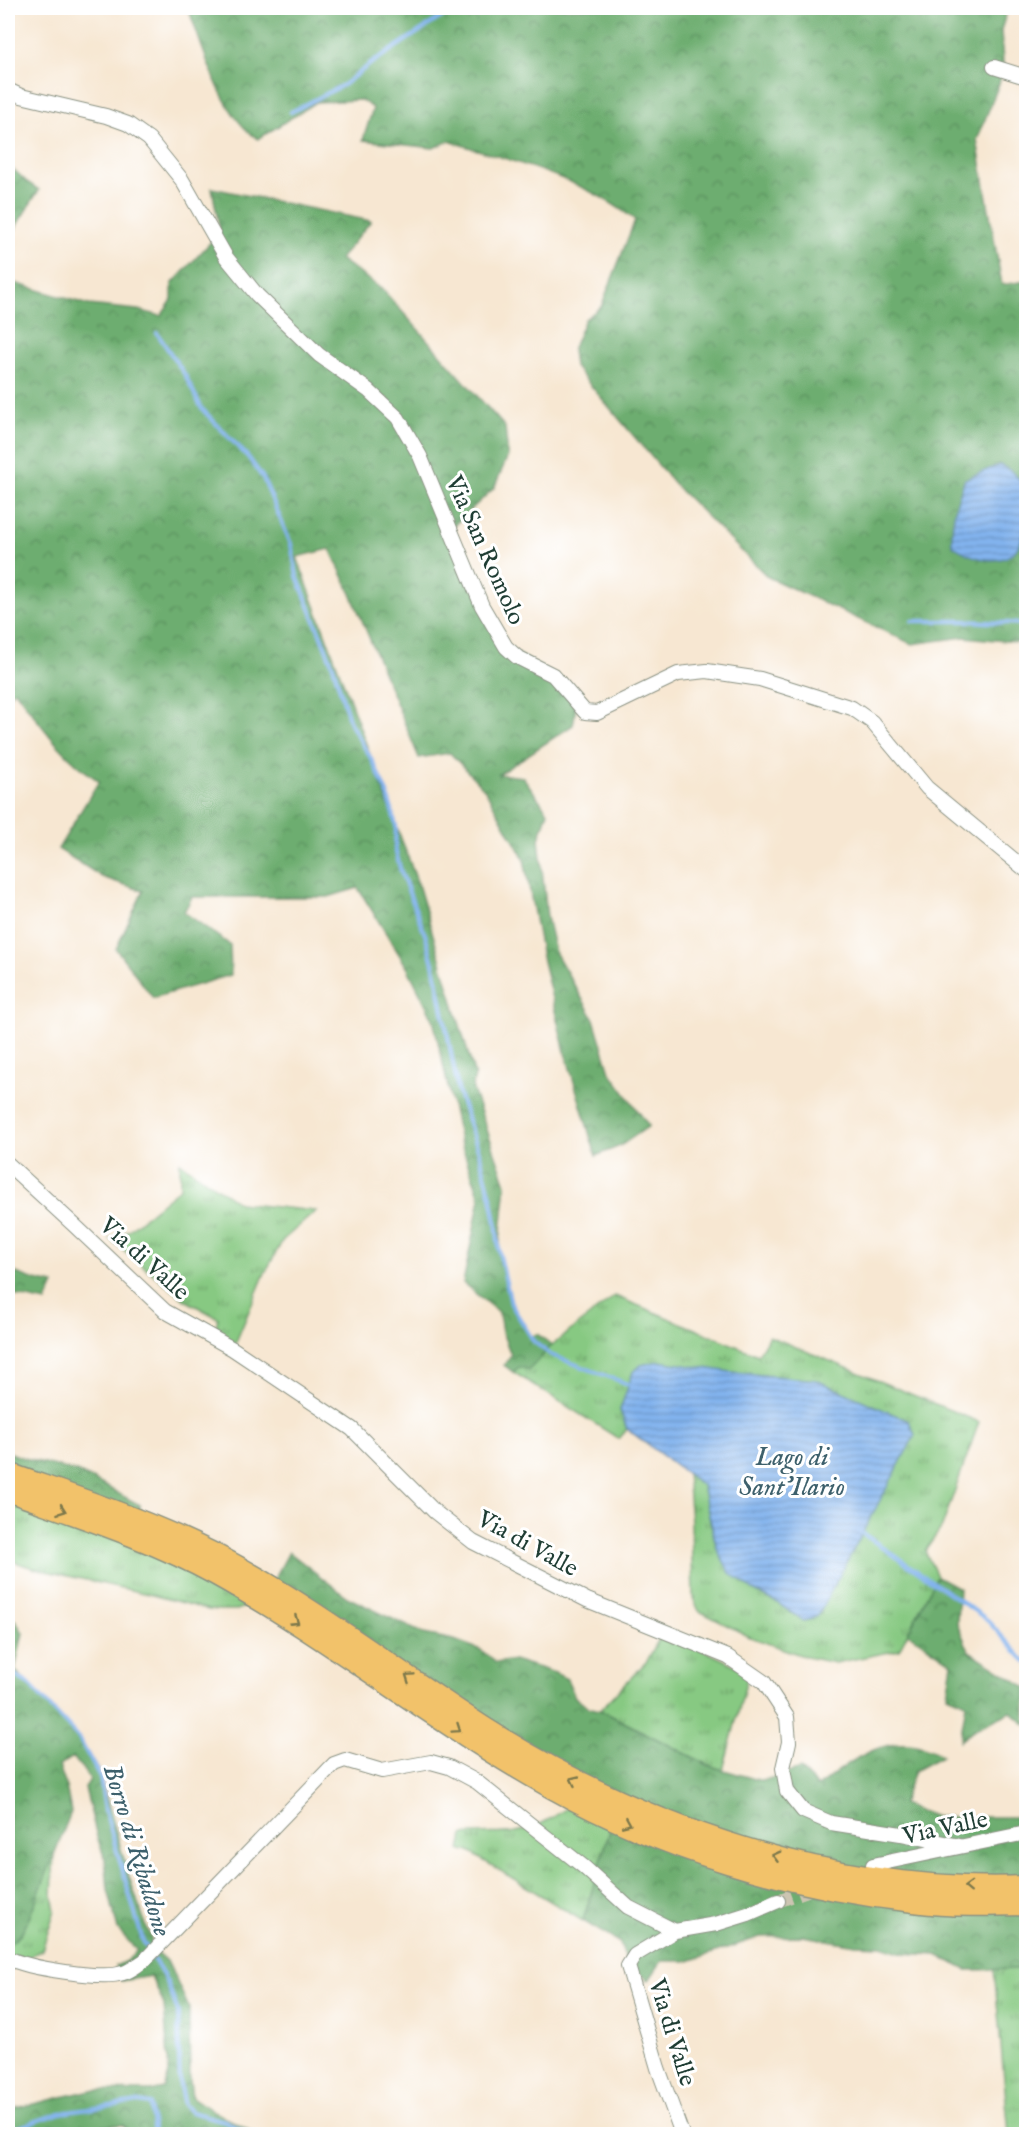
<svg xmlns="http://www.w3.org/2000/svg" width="1034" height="2142" viewBox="0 0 1034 2142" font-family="'IM FELL English',serif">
	<defs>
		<pattern id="grass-tufts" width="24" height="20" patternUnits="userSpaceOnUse" patternTransform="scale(1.5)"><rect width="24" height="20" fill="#87c982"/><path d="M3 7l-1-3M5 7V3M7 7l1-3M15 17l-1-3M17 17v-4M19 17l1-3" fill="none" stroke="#6ea46b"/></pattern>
		<pattern id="forest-crowns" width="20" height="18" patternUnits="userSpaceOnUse" patternTransform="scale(1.5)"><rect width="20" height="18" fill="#6dad70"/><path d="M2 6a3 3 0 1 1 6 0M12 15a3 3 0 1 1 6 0" fill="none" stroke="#598e5d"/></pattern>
		<pattern id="water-rules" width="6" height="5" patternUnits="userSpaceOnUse" patternTransform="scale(1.5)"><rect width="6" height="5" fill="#82b3ee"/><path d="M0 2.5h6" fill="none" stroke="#6a93c2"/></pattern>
	</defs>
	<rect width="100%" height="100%" fill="#fff"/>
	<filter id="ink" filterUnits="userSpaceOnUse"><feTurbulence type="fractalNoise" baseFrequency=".0167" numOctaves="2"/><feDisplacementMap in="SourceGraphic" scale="12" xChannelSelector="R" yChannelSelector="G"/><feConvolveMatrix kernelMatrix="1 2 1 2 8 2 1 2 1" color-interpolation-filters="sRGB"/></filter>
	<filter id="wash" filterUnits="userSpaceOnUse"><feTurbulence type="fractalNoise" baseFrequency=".008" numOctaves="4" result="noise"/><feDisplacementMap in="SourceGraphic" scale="24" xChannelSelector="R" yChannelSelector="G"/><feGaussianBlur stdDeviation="1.35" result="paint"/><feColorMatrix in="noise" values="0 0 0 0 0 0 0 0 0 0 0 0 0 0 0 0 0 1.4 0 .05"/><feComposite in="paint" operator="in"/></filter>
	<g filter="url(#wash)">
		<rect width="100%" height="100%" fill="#f7e7d2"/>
		<path fill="url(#grass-tufts)" stroke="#53835b" stroke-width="1.5" d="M180,1162L239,1203L316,1211L283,1240L265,1273L233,1349L213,1338L218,1318L185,1300L110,1239L129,1230L180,1188Z
			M615,1296L758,1355L769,1336L979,1422L942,1527L925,1551L937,1576L899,1650L835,1663L806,1657L750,1637L699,1611L693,1598L691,1522L687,1473L702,1485L717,1549L753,1590L776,1602L803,1621L812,1619L819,1613L914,1435L908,1421L815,1380L731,1372L620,1410L627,1429L619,1439L513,1372L519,1367L529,1369L552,1345Z
			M8,1490L262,1600L237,1610H209L148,1594L33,1568L9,1560Z
			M663,1631L749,1672L723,1770L710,1766L600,1710L647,1661Z
			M578,1800L614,1817L583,1921L468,1851L460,1850L463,1835C481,1832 499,1835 516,1832C539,1828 559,1814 578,1800Z
			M54,1851L52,1896L55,1910L42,1950L20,1962L8,1958V1945L20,1935L29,1918Z
			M994,1969H1026V2134H1009Z"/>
		<path fill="url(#forest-crowns)" stroke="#467552" stroke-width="1.5" d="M188,8H1008L1001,30L1003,64L1000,81L977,140L1002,285L1026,281V643L964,637L912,644L768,577L678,488L574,366L572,350L585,319L601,307L635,220C581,177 513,162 449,141L433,148L363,140L373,108L361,100L316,102L258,139C221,116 203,47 188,8Z
			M14,170L26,181L39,190L18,223L8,248V177Z
			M212,188L371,221L340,259L383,290L505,427L508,456L494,488L450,529L506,647L553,675L577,703L573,725L499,774L523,777L548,812L539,839L547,917L555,952L594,1019L610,1072L649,1126L620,1146L596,1156L564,1048L542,957L524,859L485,790L450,753L419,758L349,589L330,549L297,557L418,884L475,1076L472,1087L506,1184L499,1251L505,1281L511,1304L531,1337L537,1334L552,1345L529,1370L519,1367L513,1372L504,1365L511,1355L502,1332L499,1313L463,1283L480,1198L460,1141L433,1019L407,967L358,888L328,897H192L184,912L230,945L231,975L153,998L116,949L143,891L102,877L58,849L99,781C62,757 41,725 15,690L8,697V281L89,305L138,310L161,316L172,300V284L220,232Z
			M8,1270L35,1280L54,1284L46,1302L8,1294Z
			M8,1452C30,1462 54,1464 76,1472C98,1480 119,1495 140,1505L142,1523L8,1474Z
			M289,1552L347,1597L424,1634L454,1640L481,1650L496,1663L514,1660L555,1673L567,1679L575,1697L587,1707L600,1710L710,1766L762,1781L800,1769L818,1787C853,1757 897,1726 942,1756L914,1771L902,1804L936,1817H1026V1887L867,1878L618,1801L270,1587Z
			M937,1576L959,1588L957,1623L969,1651L1026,1687V1725L1011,1712L973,1730L960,1741L966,1703L947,1695L952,1663L908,1633Z
			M8,1615L16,1621L23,1633L15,1670L78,1737L99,1772L129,1877L155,1950L167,1961L189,2008L190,2080L192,2097C212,2112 234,2121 255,2134H131L123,2125L91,2127L83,2134H8V2110L91,2090L150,2091L164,2088L169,2074L164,2005L151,1976L122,1981L117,1974L116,1966L128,1960L137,1950L118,1930L108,1889L105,1859L97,1837L85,1788L90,1779L73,1757L59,1766L66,1786L71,1812L29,1918L20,1935L8,1945Z
			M614,1817L1026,1904V1969L966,1970L937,1955L903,1953L881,1946L856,1945L803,1936L760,1937L689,1961H662L649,1980L628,1966L620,1943L583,1921Z"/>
		<path fill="url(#water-rules)" stroke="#507891" stroke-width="1.5" d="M999,465C1009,468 1019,477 1024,486C1031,501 1026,542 1013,553C995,568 968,556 952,545C951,521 956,502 965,479Z
			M659,1361L731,1372L816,1380L909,1421L915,1435L819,1614L812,1619L803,1621L776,1602L753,1590L730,1573L717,1549L702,1485L627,1429L620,1410L633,1372L641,1365Z"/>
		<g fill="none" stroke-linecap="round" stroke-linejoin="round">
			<path stroke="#82b3ee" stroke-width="4" d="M291,112L343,85L373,62L455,8
				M157,333L185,375L202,409L248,457L263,478L291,544L297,576L333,666L350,723L372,760L388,795L396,826L395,848L401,872L426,937L436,975L459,1094L479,1152L491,1197L496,1222L499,1251L511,1304L534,1342L551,1355L633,1386
				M912,621H965L1026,624
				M859,1531L985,1618L1026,1662
				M8,1671L29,1684L78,1737L100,1777L105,1810L143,1941L167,1982L178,2012L180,2087L184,2105L191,2112L225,2121L247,2134
				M8,2131L60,2113L139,2102L150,2104L154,2134"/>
		</g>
	</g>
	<g filter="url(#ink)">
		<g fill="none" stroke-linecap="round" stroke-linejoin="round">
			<path stroke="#ccc5b2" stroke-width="14" stroke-dasharray="14 7" stroke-linecap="butt" d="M778,1901L815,1887"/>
			<defs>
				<path id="minor" d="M994,67L1026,77
					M8,90L21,96L106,116L128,124L149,139L182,180L226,257L257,295L319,355L368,390L398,418L420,456L482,606L506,647L517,657L553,675L585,712L597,713L678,674L707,671L760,679L852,708L872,722L927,788L1026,870
					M8,1164L73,1224L165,1311L233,1349L352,1429L435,1512L473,1542L587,1600L728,1657L764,1682L787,1717L789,1742L783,1768L787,1791L803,1811L831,1823L901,1834L960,1846
					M873,1865L1026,1833
					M675,1931L635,1955L628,1966L658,2068L682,2134
					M8,1958C28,1968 102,1980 123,1973C131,1971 137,1965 144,1961L334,1764L345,1760L382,1771L431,1762L449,1767L477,1782L512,1810L584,1867L628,1907L675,1931L716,1924L748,1914L778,1901"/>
				<path id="trunk" d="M8,1474C81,1500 157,1524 226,1561C317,1610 399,1674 485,1729C645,1830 836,1895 1026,1887
					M8,1490C77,1515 151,1538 216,1574C332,1638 436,1723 552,1787C663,1849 789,1887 914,1901C951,1906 989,1905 1026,1904"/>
			</defs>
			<use href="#minor" stroke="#8b9283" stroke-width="16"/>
			<use href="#trunk" stroke="#8b9283" stroke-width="25"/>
			<use href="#minor" stroke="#fff" stroke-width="14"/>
			<use href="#trunk" stroke="#f2c26a" stroke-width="22"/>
		</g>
		<defs><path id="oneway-chevron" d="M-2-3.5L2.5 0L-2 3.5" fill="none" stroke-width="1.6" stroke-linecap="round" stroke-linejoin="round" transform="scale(1.5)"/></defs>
		<g stroke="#7e794c">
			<use href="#oneway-chevron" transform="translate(62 1510) rotate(20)"/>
			<use href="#oneway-chevron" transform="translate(295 1621) rotate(33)"/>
			<use href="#oneway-chevron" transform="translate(409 1677) rotate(-146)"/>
			<use href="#oneway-chevron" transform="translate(457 1729) rotate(34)"/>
			<use href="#oneway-chevron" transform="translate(574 1780) rotate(-155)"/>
			<use href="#oneway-chevron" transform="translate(627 1823) rotate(23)"/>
			<use href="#oneway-chevron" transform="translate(776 1856) rotate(-165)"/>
			<use href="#oneway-chevron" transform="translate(968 1887) rotate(-178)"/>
		</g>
	</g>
	<g text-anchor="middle" stroke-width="6" stroke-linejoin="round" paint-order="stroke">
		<g font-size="24" fill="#1f3d34" stroke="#fff">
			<text transform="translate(486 550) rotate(66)" y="8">Via San Romolo</text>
			<text transform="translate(145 1258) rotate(42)" y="8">Via di Valle</text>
			<text transform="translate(528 1543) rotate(29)" y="8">Via di Valle</text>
			<text transform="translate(945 1827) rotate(-12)" y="8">Via Valle</text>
			<text transform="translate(673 2032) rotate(73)" y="8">Via di Valle</text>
		</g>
		<g font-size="26" font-style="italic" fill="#3d606c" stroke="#fff">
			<text x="792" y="1465">Lago di<tspan x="792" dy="30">Sant'Ilario</tspan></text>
			<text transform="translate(138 1850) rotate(73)" y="9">Borro di Ribaldone</text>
		</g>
	</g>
	<rect width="1034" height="2142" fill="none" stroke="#fff" stroke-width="30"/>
</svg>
